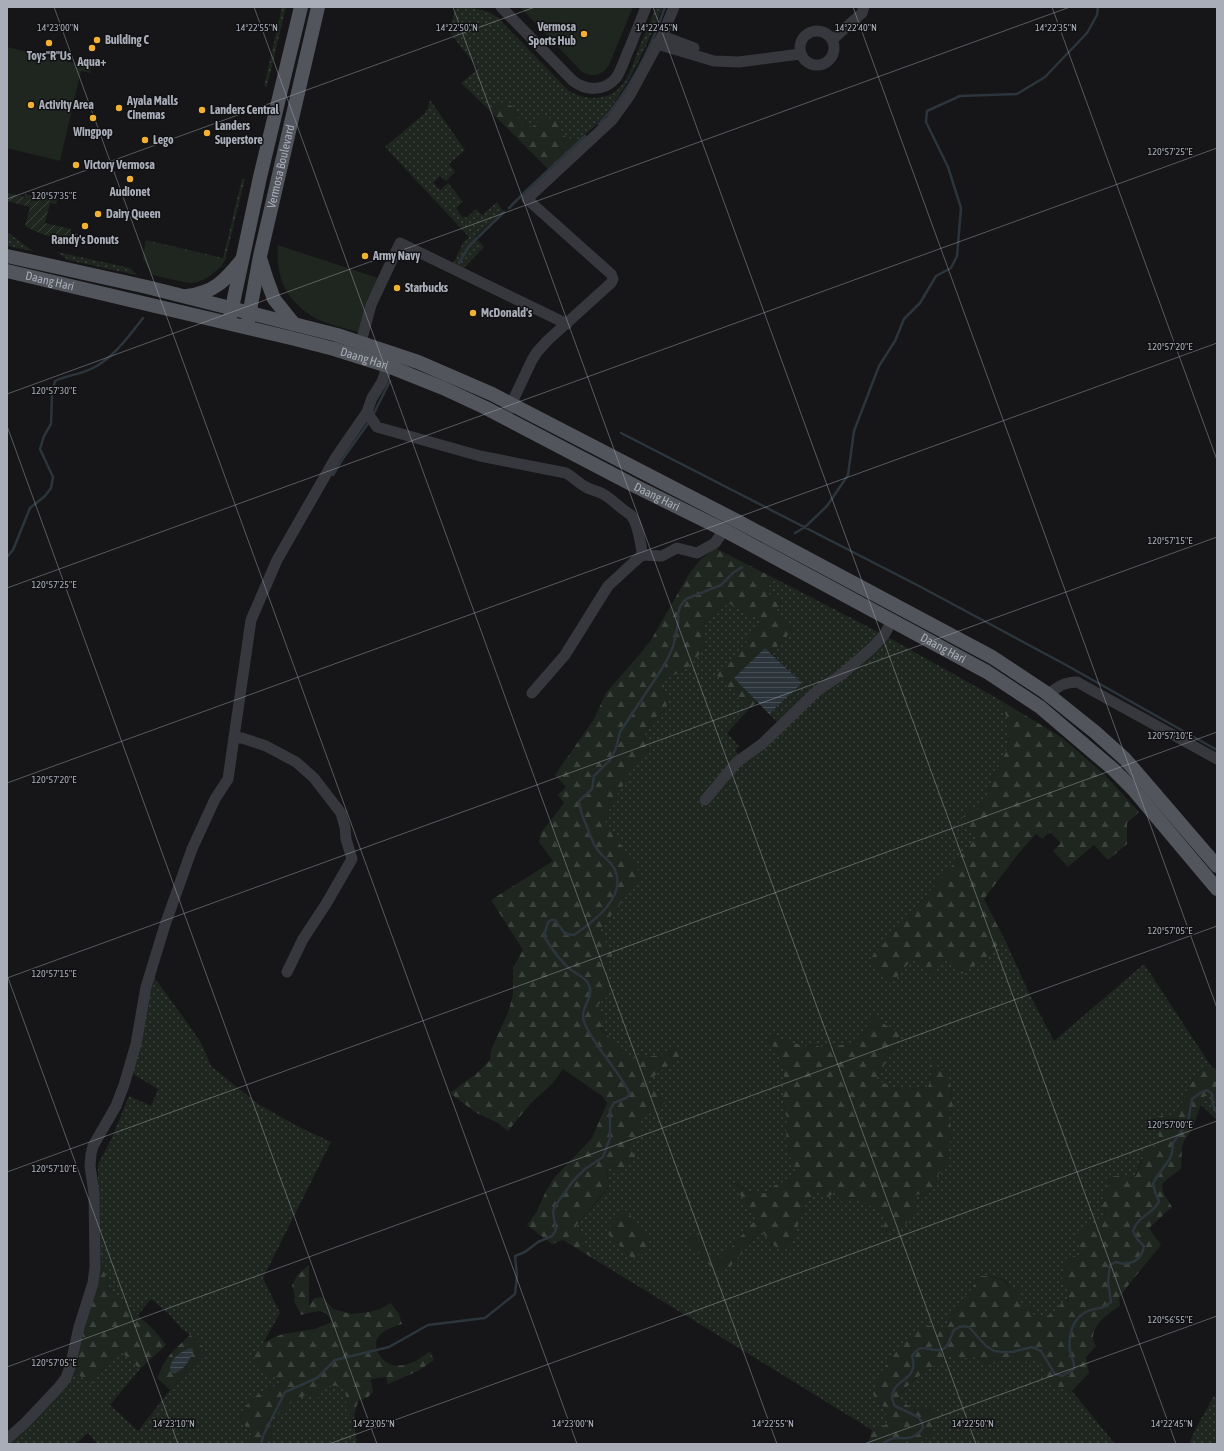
<svg xmlns="http://www.w3.org/2000/svg" width="1224" height="1451" viewBox="0 0 1224 1451" font-family="'Asap Condensed',sans-serif">
	<defs>
		<pattern id="grass-dots" width="8" height="8" patternUnits="userSpaceOnUse"><rect width="8" height="8" fill="#1e261f"/><path d="M2 2h.1M6 6h.1" fill="none" stroke="#3c433d" stroke-width="1.8" stroke-linecap="round"/></pattern>
		<pattern id="forest-firs" width="22" height="20" patternUnits="userSpaceOnUse"><rect width="22" height="20" fill="#1e261f"/><path d="M5 1l3.5 6h-7zM16 11l3.5 6h-7z" fill="#3c433d"/></pattern>
		<pattern id="garden-furrows" width="10" height="10" patternUnits="userSpaceOnUse"><rect width="10" height="10" fill="#1e261f"/><path d="M-1 1l2-2M0 10L10 0M9 11l2-2" fill="none" stroke="#3c433d"/></pattern>
		<pattern id="water-rules" width="6" height="5" patternUnits="userSpaceOnUse"><rect width="6" height="5" fill="#2c353c"/><path d="M0 2.5h6" fill="none" stroke="#485056"/></pattern>
	</defs>
	<rect width="100%" height="100%" fill="#161618"/>
	<path fill="url(#grass-dots)" fill-rule="evenodd" d="M282,7H286L267,87L264,86Z
		M456,7H468L489,12L497,17L569,91C588,102 612,101 624,82C631,72 634,61 638,50C644,36 650,21 656,7H663C645,48 628,91 597,124C591,130 584,136 577,142L564,136L558,123L532,127L519,120L514,107L500,102L487,108L461,83L478,69L449,31Z
		M430,100L465,150L449,164L455,172L446,181L440,176L433,183L440,190L448,183L463,202L456,208L463,218L464,216L466,218L476,209L482,215L497,202L503,211L475,237L484,247L463,269L453,264L463,243L469,237L385,147L424,114L428,108Z
		M242,179H245L225,260L220,268L144,261L143,256L146,240L223,258Z
		M7,232L33,251L7,246Z
		M57,252L130,268L137,275L68,260Z
		M774,578L884,635L1000,700L1007,718L1009,739L1006,752L992,778L987,796L975,814L976,838L869,961L912,959L945,955H989L1004,938L1030,995L1054,1041L1144,964L1211,1066L1198,1073L1193,1078L1177,1114L1174,1116L1159,1115L1157,1131L1161,1143L1160,1146C1156,1147 1150,1148 1147,1150C1145,1151 1137,1172 1135,1176H1114L1110,1178L1106,1191L1101,1201C1107,1217 1109,1223 1088,1226L1077,1239L1083,1253L1081,1256C1078,1256 1075,1255 1072,1257C1069,1260 1061,1271 1062,1276C1062,1282 1068,1287 1069,1293C1071,1301 1056,1314 1048,1316C1037,1320 1022,1312 1017,1302C1013,1294 1011,1283 1002,1279C995,1276 986,1276 978,1276L972,1289L964,1297L950,1317L946,1328L939,1330L933,1326L899,1348L879,1376L877,1401L885,1408L888,1422L885,1425L872,1430L594,1259L576,1226L609,1187C610,1178 602,1172 611,1165L620,1172L629,1148L637,1124L647,1082L677,1047L657,1056L643,1055L633,1060L629,1059L623,1055L616,1043L600,1027L605,1021L597,1006L608,995L605,970L612,957V954L599,931L641,876L604,820L631,769L650,747L643,737L656,717L664,711L668,701L663,683L664,679L674,674L706,647L707,644C702,638 702,635 705,628L704,624L706,621L715,616L728,602L762,621L745,644L717,674L749,709L727,733L739,746L735,750L741,758L779,724L769,714L802,683L771,653L784,640L776,612L782,603L766,592ZM872,1017H875C883,1025 893,1028 901,1035L876,1080L901,1090L928,1087L932,1076L931,1065L937,1066L948,1075L952,1090L951,1096L953,1105L948,1114L952,1136L947,1149L949,1158C941,1172 936,1185 924,1196L918,1194L913,1197L905,1225L898,1226L882,1233C882,1227 887,1222 885,1216L864,1201L848,1197L843,1203L835,1192L817,1193L806,1203L790,1246L788,1249L773,1246L761,1230L731,1266L713,1269L687,1240L694,1237L710,1255L719,1261L756,1219L733,1182L752,1193L760,1195L769,1191L775,1185L789,1180L795,1171L796,1167L790,1157L786,1140L787,1118L782,1097L786,1087L781,1058L778,1051L767,1040L771,1034L780,1040L806,1046L814,1045L821,1047L829,1045L836,1046L851,1043L861,1038L866,1031Z
		M154,977L193,1031L201,1043L211,1066L258,1104L297,1126L331,1142L263,1278L280,1313L263,1343L253,1354C256,1361 259,1367 265,1371C271,1376 276,1376 282,1383L257,1395L248,1403L240,1418L254,1438L247,1444H98L88,1433L76,1444H9L73,1370L91,1385L119,1350L140,1369L110,1405L138,1431L170,1390L205,1351L197,1340L181,1328L170,1315L151,1299L138,1315L109,1289L100,1256L98,1226V1164L111,1140L129,1096L151,1106L158,1089L133,1074Z
		M1205,1096H1217V1120L1201,1105L1200,1101Z
		M952,1353L965,1358L976,1355L986,1364L1010,1357L1036,1359C1041,1362 1042,1367 1045,1372C1050,1384 1059,1390 1072,1391L1115,1444H1065L1064,1443L1062,1444H918L917,1410L900,1401L899,1398L900,1394L916,1378Z
		M339,1385L345,1387L348,1415L351,1419L354,1416L357,1444H273L269,1417L278,1414L292,1402L306,1394L320,1390L325,1386Z
		M1214,1396L1217,1399V1444H1189L1196,1428Z"/>
	<path fill="url(#forest-firs)" d="M500,102L507,104L514,107L519,120L532,127L535,126L541,117C558,118 557,121 564,136L577,142L548,169L487,108Z
		M715,548L774,578L766,592L782,603L776,612L793,628L784,640L771,653L765,648L735,678L757,702L749,709L716,674L745,644L762,621L728,603L715,616L706,621L704,624L706,627C702,635 702,638 707,644C706,648 686,669 681,674H674L664,679L663,683L668,701L664,711L656,717L643,737L650,747L631,770L604,820L642,876L599,931L612,954V957L605,970L608,995L597,1006L605,1021L600,1028L616,1043L623,1055L629,1059H633L643,1055L657,1056L677,1047L682,1054L647,1082L665,1103L637,1123L644,1133L629,1148L636,1157L623,1171L620,1172L611,1165C601,1172 610,1178 609,1186L576,1226L594,1259L563,1240L552,1244L527,1225L537,1211L546,1191L554,1178L592,1138L607,1103L602,1096L563,1069L553,1083L531,1103L508,1131L498,1123L475,1112L450,1093L476,1074L490,1060L491,1050L509,1010L513,994V968L523,950L491,900L553,861L539,842L541,833L564,803L558,795L566,787L555,775L594,719L606,693L639,655L651,640L689,574L701,559Z
		M1000,700L1061,737L1104,774L1139,812L1127,823V844L1108,860L1094,845L1068,867L1053,851L1061,843L1050,832L1042,839L1036,834L1018,854L984,899L1004,938L989,955L962,974L945,955L934,975L912,959L893,982L869,960L924,898L976,838L959,823L969,808L975,814L987,796L992,778L1006,752L1009,739L1007,718Z
		M872,1017H875C883,1025 893,1028 901,1035L876,1080L901,1090L928,1087L932,1076L931,1065L933,1061L938,1060L937,1066L948,1075L952,1090L951,1096L953,1105L949,1114L952,1136L947,1149L949,1158L948,1166L939,1174L938,1180L933,1190L929,1191L924,1196L918,1194L913,1197L917,1210L905,1225L898,1226L882,1233C882,1227 887,1222 885,1216L864,1201L849,1197L843,1203L840,1202L835,1192L827,1198L821,1193H817L806,1203L790,1247C779,1257 767,1238 761,1230L731,1266L720,1272L713,1269L687,1240L694,1237L710,1255L719,1261L756,1219L732,1182L752,1193L760,1195L769,1191L775,1185L789,1180L795,1171V1167L790,1157L786,1140L787,1118L782,1097L786,1087L781,1058L778,1051L767,1040L771,1034L780,1040L806,1046L814,1045L821,1047L829,1045L836,1046L851,1043L861,1038L866,1031Z
		M1211,1066L1217,1070V1096H1205L1200,1101L1201,1105L1192,1129L1184,1141L1182,1148L1181,1169L1171,1176L1162,1184L1163,1192L1172,1207L1149,1228L1161,1245L1130,1283L1119,1298L1120,1306C1110,1312 1094,1323 1093,1337C1093,1340 1095,1344 1096,1346L1086,1357L1089,1373L1072,1391C1050,1389 1048,1379 1039,1361L1036,1359L1030,1362L1016,1361L1013,1358L1010,1357L986,1364L976,1355L965,1358L959,1362L952,1353L916,1378L900,1394L899,1398L900,1401L917,1410L923,1407L933,1409L935,1415L933,1433L918,1444H868L872,1430L885,1425L888,1422L885,1408L877,1401L873,1394L879,1376L886,1366L899,1348L922,1325L933,1326L939,1330L946,1328L950,1317L964,1297L972,1289L978,1276H989L1003,1280L1013,1290L1020,1288L1018,1303L1020,1305L1030,1306L1033,1316C1047,1316 1055,1317 1061,1303L1068,1301C1071,1289 1064,1287 1062,1277C1061,1272 1069,1258 1074,1256C1076,1255 1079,1256 1081,1256L1083,1253L1077,1239C1080,1235 1082,1229 1087,1227C1090,1225 1094,1226 1096,1224C1110,1218 1105,1212 1101,1201L1106,1191L1110,1178L1114,1176H1136C1138,1172 1145,1151 1147,1150C1150,1148 1156,1147 1160,1146L1161,1143L1157,1131L1156,1118C1162,1113 1170,1117 1177,1114L1193,1078L1198,1073Z
		M626,1210L639,1226L650,1243L633,1259L607,1233C609,1223 619,1216 626,1210Z
		M100,1256L109,1289L155,1331L166,1345L140,1369L119,1350L91,1385L73,1370Z
		M309,1265V1306L314,1298L322,1297L333,1309L351,1314L369,1312L380,1309L391,1303L399,1314L402,1324C394,1327 385,1329 380,1335C369,1345 382,1363 393,1365C407,1368 420,1359 430,1351L434,1360L418,1371L388,1384L386,1377L371,1379L373,1392L368,1397L358,1401L354,1416L351,1419L348,1415L345,1387C336,1385 327,1385 320,1390L318,1399H313L312,1392L292,1402L278,1414L269,1417L273,1444H247L254,1438L240,1418L248,1403L257,1395L282,1383C276,1377 271,1376 264,1371C258,1367 256,1361 253,1354L263,1343L275,1337L283,1334L314,1329L330,1323L331,1321C324,1306 314,1312 301,1315L294,1301L295,1297L292,1285L298,1274Z
		M190,1335L197,1340L205,1351L170,1390L157,1378C160,1373 161,1368 164,1363C171,1352 180,1344 190,1335Z"/>
	<path fill="#1e261f" d="M520,7H633L609,65C602,76 591,78 581,71Z
		M7,47L91,67L90,73L81,71L60,161L7,148Z
		M146,241L225,260C218,272 202,284 188,283L152,275L143,258Z
		M278,245L378,278L365,304L361,328L358,332C345,328 329,325 317,319C287,303 275,278 278,245Z"/>
	<path fill="url(#garden-furrows)" d="M8,193L25,197V194L41,198L42,194L58,197L56,204L50,203L45,223L71,229L70,232L78,234L77,235C73,237 69,239 65,239C52,238 36,233 25,226L30,207L7,201Z"/>
	<path fill="url(#water-rules)" d="M765,648L802,683L769,714L734,678Z
		M190,1348L193,1349C192,1358 181,1376 171,1372C167,1361 181,1351 190,1348Z"/>
	<g fill="none" stroke-linecap="round" stroke-linejoin="round">
		<path stroke="#2c353c" stroke-width="2.5" d="M599,124C629,92 651,48 665,7
			M509,208L527,190L585,136
			M459,263L469,246L504,212
			M373,415L390,381
			M621,433L919,586L1066,665L1217,750
			M333,475L342,460L369,422
			M795,533L805,527L827,506L848,475L854,431L879,366L895,341L904,319L920,303L936,276L951,268L957,256L961,208L948,167L926,122L927,111L960,96L1017,94L1045,77L1087,33L1097,15L1098,7
			M7,557L13,550L30,508L45,496L51,488L53,477L40,449L44,436L51,424L52,394L55,381C67,375 80,375 93,368C113,358 129,336 143,318
			M261,1444L263,1436L285,1392L317,1378L335,1360L389,1347L428,1325L485,1318L515,1294L517,1276L515,1256L525,1252L538,1242L552,1236L556,1230L553,1212L555,1206L573,1181L585,1169L603,1157L610,1138V1110L614,1103L626,1098L630,1094C618,1069 596,1049 585,1024C577,1007 597,998 588,983C584,977 577,974 571,970C560,961 551,948 544,936L548,922L551,920H555L565,934L574,935C593,922 627,897 615,870C612,863 606,859 601,854C593,846 591,837 587,827C583,818 580,811 579,801L592,789L594,776L610,760L616,748L620,732L665,664L673,647L678,624V613L681,605L686,599L721,585L733,573L742,567
			M883,1444C895,1432 904,1443 916,1435C919,1434 921,1430 923,1428L922,1422L918,1417L895,1406C894,1404 892,1400 892,1397C892,1379 920,1381 912,1356C922,1340 930,1354 943,1349C950,1346 950,1336 954,1330C956,1328 960,1327 963,1326L969,1327L986,1346L994,1351L1003,1352H1012L1032,1347L1041,1351L1055,1374L1062,1376L1074,1369C1075,1361 1071,1358 1070,1351C1068,1335 1072,1318 1088,1311C1098,1307 1103,1310 1111,1302L1108,1281L1110,1265L1116,1262C1130,1267 1142,1260 1144,1246L1137,1239L1133,1231C1139,1214 1154,1214 1159,1201L1155,1192L1153,1184L1156,1178L1169,1160L1172,1153L1173,1143L1188,1122L1192,1099L1200,1093L1207,1090L1212,1094L1213,1105L1217,1113"/>
		<path stroke="#37383d" stroke-width="11" d="M501,7L572,80C585,91 604,92 616,78C622,69 625,57 630,47C635,34 641,20 646,7
			M800 48a17 17 0 1 1 34 0a17 17 0 1 1-34 0Z
			M662,36L694,48
			M832,40L862,13L864,7
			M657,44L714,61L739,62L800,54
			M361,342L371,305L400,243L567,324
			M508,411L532,360L537,352L548,340L611,283L613,279L611,274L527,199L612,120L630,95L662,36L674,7
			M367,412L377,427L480,456L566,473C573,477 578,483 586,487C591,490 598,491 603,494C612,499 619,507 628,513C629,514 632,515 632,517C637,522 642,548 642,555L634,562L608,586L565,655L532,693
			M642,555L662,556L677,548L697,553L715,543L724,530
			M1049,695C1057,686 1065,682 1077,682L1217,759
			M234,738H242L266,746L296,762L314,778L341,813L345,827L346,839L352,859L326,904L303,939L287,972
			M705,800L737,762L762,744L817,691L842,674L872,648L884,635L892,621
			M7,1439L25,1423L59,1387L66,1378L70,1367L79,1327L93,1283L95,1267L94,1194L90,1166L91,1154L93,1146L116,1106L124,1085L136,1044L146,987L165,925L192,849L215,799L228,779L251,620L277,560L336,457L367,412L372,398L382,382L390,358"/>
		<g stroke="#53555c" stroke-width="14">
			<path d="M7,256L147,287L337,335L418,362L492,394L739,522L992,657L1045,692L1095,732L1125,759L1217,866"/>
			<path d="M260,258L267,280L274,299L294,324"/>
			<path id="s1" d="M7,271L291,338L334,349L388,366L443,388L486,408L637,487L724,530L987,672L1040,707L1113,769L1133,789L1217,889"/>
			<path d="M187,296C214,292 224,282 241,261"/>
			<path d="M230,317L260,177L301,7"/>
			<path id="s2" d="M248,321L260,256L318,7"/>
		</g>
	</g>
	<path fill="none" stroke="#a8adb8" stroke-width="1" stroke-opacity="0.45" d="M54,7L577,1444M254,7L777,1444M453,7L976,1444M653,7L1176,1444M853,7L1217,1008M1052,7L1217,460M7,199L535,7M7,394L1070,7M7,426L377,1444M7,588L1217,148M7,783L1217,343M7,975L178,1444M7,978L1217,537M7,1172L1217,732M7,1367L1217,926M329,1444L1217,1121M864,1444L1217,1316"/>
	<g fill="#f2b134" stroke="#111113" stroke-width="1.5">
		<circle cx="584" cy="34" r="4"/>
		<circle cx="97" cy="40" r="4"/>
		<circle cx="49" cy="43" r="4"/>
		<circle cx="92" cy="48" r="4"/>
		<circle cx="31" cy="105" r="4"/>
		<circle cx="119" cy="108" r="4"/>
		<circle cx="202" cy="110" r="4"/>
		<circle cx="93" cy="118" r="4"/>
		<circle cx="207" cy="133" r="4"/>
		<circle cx="145" cy="140" r="4"/>
		<circle cx="76" cy="165" r="4"/>
		<circle cx="130" cy="179" r="4"/>
		<circle cx="98" cy="214" r="4"/>
		<circle cx="85" cy="226" r="4"/>
		<circle cx="365" cy="256" r="4"/>
		<circle cx="397" cy="288" r="4"/>
		<circle cx="473" cy="313" r="4"/>
	</g>
	<g text-anchor="middle" stroke-width="3" stroke-linejoin="round" paint-order="stroke">
		<g font-size="12" font-weight="bold" fill="#a8adb8" stroke="#111113" text-anchor="start">
			<text x="576" y="31" text-anchor="end">Vermosa<tspan x="576" dy="14">Sports Hub</tspan></text>
			<text x="105" y="44">Building C</text>
			<text x="49" y="60" text-anchor="middle">Toys"R"Us</text>
			<text x="92" y="66" text-anchor="middle">Aqua+</text>
			<text x="127" y="105">Ayala Malls<tspan x="127" dy="14">Cinemas</tspan></text>
			<text x="39" y="109">Activity Area</text>
			<text x="210" y="114">Landers Central</text>
			<text x="215" y="130">Landers<tspan x="215" dy="14">Superstore</tspan></text>
			<text x="93" y="136" text-anchor="middle">Wingpop</text>
			<text x="153" y="144">Lego</text>
			<text x="84" y="169">Victory Vermosa</text>
			<text x="130" y="196" text-anchor="middle">Audionet</text>
			<text x="106" y="218">Dairy Queen</text>
			<text x="85" y="244" text-anchor="middle">Randy's Donuts</text>
			<text x="373" y="260">Army Navy</text>
			<text x="405" y="292">Starbucks</text>
			<text x="481" y="317">McDonald's</text>
		</g>
		<g font-size="12" fill="#a8adb8" stroke="#111113">
			<text dy="4" stroke="none"><textPath href="#s2" startOffset="158">Vermosa Boulevard</textPath></text>
			<text dy="4" stroke="none"><textPath href="#s1" startOffset="44">Daang Hari</textPath></text>
			<text dy="4" stroke="none"><textPath href="#s1" startOffset="368">Daang Hari</textPath></text>
			<text dy="4" stroke="none"><textPath href="#s1" startOffset="692">Daang Hari</textPath></text>
			<text dy="4" stroke="none"><textPath href="#s1" startOffset="1016">Daang Hari</textPath></text>
		</g>
	</g>
	<g font-size="10" text-anchor="middle" fill="#a8adb8" stroke="#111113" stroke-width="3" stroke-linejoin="round" paint-order="stroke">
		<text x="58" y="31">14°23'00"N</text>
		<text x="257" y="31">14°22'55"N</text>
		<text x="457" y="31">14°22'50"N</text>
		<text x="657" y="31">14°22'45"N</text>
		<text x="856" y="31">14°22'40"N</text>
		<text x="1056" y="31">14°22'35"N</text>
		<text x="1170" y="155">120°57'25"E</text>
		<text x="54" y="199">120°57'35"E</text>
		<text x="1170" y="350">120°57'20"E</text>
		<text x="54" y="394">120°57'30"E</text>
		<text x="1170" y="544">120°57'15"E</text>
		<text x="54" y="588">120°57'25"E</text>
		<text x="1170" y="739">120°57'10"E</text>
		<text x="54" y="783">120°57'20"E</text>
		<text x="1170" y="934">120°57'05"E</text>
		<text x="54" y="977">120°57'15"E</text>
		<text x="1170" y="1128">120°57'00"E</text>
		<text x="54" y="1172">120°57'10"E</text>
		<text x="1170" y="1323">120°56'55"E</text>
		<text x="54" y="1366">120°57'05"E</text>
		<text x="174" y="1427">14°23'10"N</text>
		<text x="374" y="1427">14°23'05"N</text>
		<text x="573" y="1427">14°23'00"N</text>
		<text x="773" y="1427">14°22'55"N</text>
		<text x="973" y="1427">14°22'50"N</text>
		<text x="1172" y="1427">14°22'45"N</text>
	</g>
	<rect width="1224" height="1451" fill="none" stroke="#a8adb8" stroke-width="16"/>
</svg>
